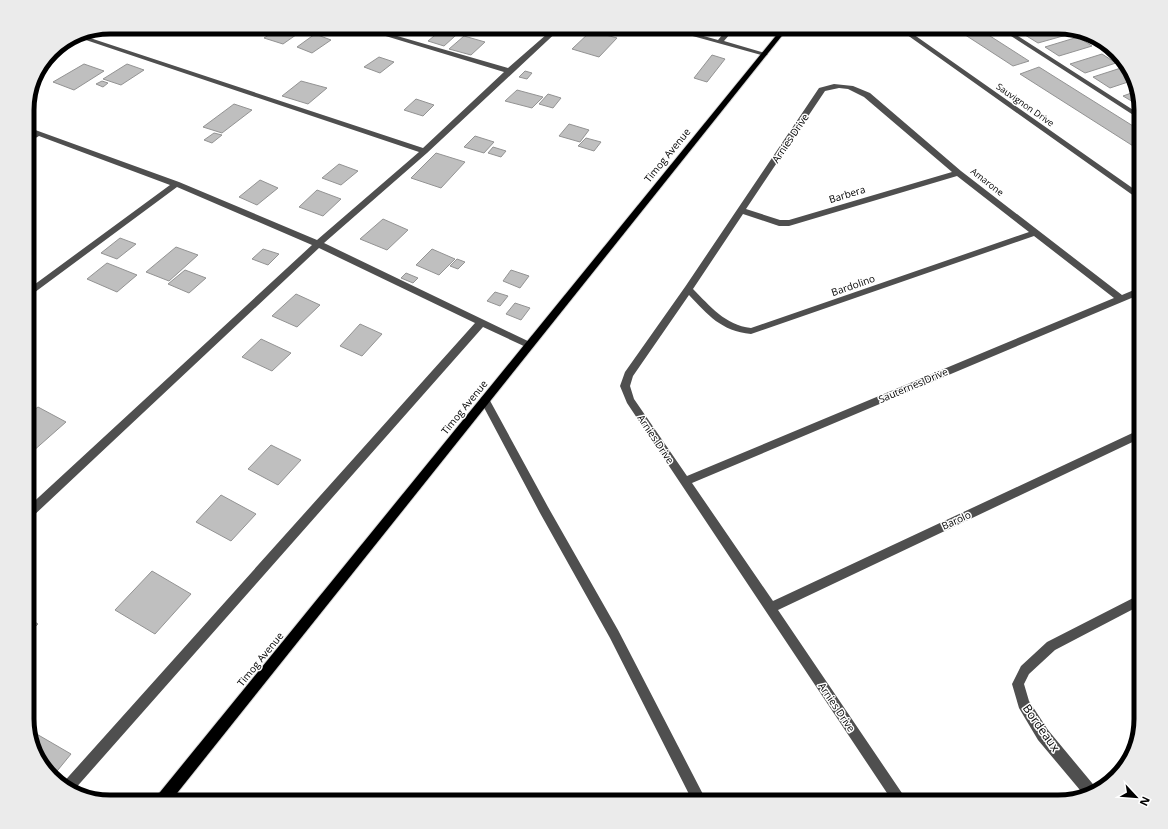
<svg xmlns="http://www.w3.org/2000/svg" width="1168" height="829" viewBox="0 0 1168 829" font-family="'Open Sans',sans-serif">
	<rect width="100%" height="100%" fill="#fff"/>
	<path fill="#bfbfbf" stroke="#939393" d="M281,27H292L303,30L283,44L264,38Z
		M445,27H465L444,46L428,41Z
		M953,27H976L1029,61L1013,66Z
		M1052,27L1060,28L1070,34L1038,43L1025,35Z
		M591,31L617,38L599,57L572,49Z
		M315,34L331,40L312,53L297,47Z
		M464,36L485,42L471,55L449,49Z
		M1078,37L1092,46L1059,56L1045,47Z
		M1102,54L1116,63L1085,73L1070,64Z
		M712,55L725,59L707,82L694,78Z
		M379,57L394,62L380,73L364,67Z
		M84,64L104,71L74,90L53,82Z
		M127,64L144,70L121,85L103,79Z
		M1039,67L1141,131V151L1020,74Z
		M1124,67L1132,73L1134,80L1110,88L1093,77Z
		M525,71L532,73L527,79L519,77Z
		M102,81L108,83L103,87L96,84Z
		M301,81L327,88L308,104L282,96Z
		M517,90L543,97L532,108L505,101Z
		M1137,91L1140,106L1123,96Z
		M548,94L561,98L553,108L539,104Z
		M416,99L434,105L423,116L404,110Z
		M234,104L252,110L222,133L203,127Z
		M569,124L589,130L580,142L559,136Z
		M214,133L222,135L212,143L204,140Z
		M475,136L494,142L484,153L464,147Z
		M586,138L601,142L594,151L578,146Z
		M493,147L506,151L501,157L488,153Z
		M436,153L465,162L441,188L411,178Z
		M339,164L358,171L341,185L322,178Z
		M260,180L278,188L257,205L239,197Z
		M317,190L341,199L323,216L299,207Z
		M383,219L408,230L387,250L360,239Z
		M120,238L136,244L117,259L101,253Z
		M176,247L198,255L169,281L146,272Z
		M263,249L279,254L268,265L252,259Z
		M432,249L455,259L439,275L416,265Z
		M457,259L465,262L458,269L450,266Z
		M107,263L137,275L117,292L87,279Z
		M185,270L206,278L189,293L168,284Z
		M511,270L529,276L520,288L503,281Z
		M406,273L418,278L413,283L401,278Z
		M495,292L508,296L500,306L487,301Z
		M296,294L320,305L297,327L272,316Z
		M515,303L530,308L521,320L506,314Z
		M360,324L382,334L362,356L340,346Z
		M261,339L291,353L272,371L242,357Z
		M38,407L66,422L32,452L27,449V415Z
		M271,445L301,460L278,485L248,469Z
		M221,495L256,514L231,541L196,522Z
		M152,571L191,594L155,634L115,610Z
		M27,617L38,624L27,635Z
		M28,729L71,754L53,776L36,756Z"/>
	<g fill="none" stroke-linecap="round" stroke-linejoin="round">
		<defs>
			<path id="major" d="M783,27H789L170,802H154L156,797Z"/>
		</defs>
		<use href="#major" stroke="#dbdbdb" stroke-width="2"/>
		<path fill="#4f4f4f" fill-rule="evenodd" d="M356,27H366L508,68L555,27H562L427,153L324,243L532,343L534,345L529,348L526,347L483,327L74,790L61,785L475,323L319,248L31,518L27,520V508L312,245L177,187L27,298V290L170,185L39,136L27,143V138L33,134L27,132V127L179,182L317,240L419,152L74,36L78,34L423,148L504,72Z
			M660,27H671L718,40L729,27H736L724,41L768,54L765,56Z
			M896,27H903L1141,194V201Z
			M997,27H1004L1141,115V120Z
			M834,84L853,86L870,93L961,171L1122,295L1141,287V294L692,483L773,601L1141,429V438L778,610L908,802H893L627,403L620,386L625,372L685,287L819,88ZM839,88L848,89L864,97L952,172L789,220H780L746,209L825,91ZM957,176L1029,232L751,328C725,325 710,306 693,289L743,214L779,226H789ZM1034,236L1114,298L687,476L634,399L630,386L633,376L689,295C708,315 721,331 751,334Z
			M485,396L488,397L548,507L618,630L707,802H693L610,638L540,513L480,400L482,397Z
			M1141,594V605L1055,650L1029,674L1024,684L1029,701L1048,730L1097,789L1098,791L1085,796L1038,740L1019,708L1012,684L1021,666L1047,642Z"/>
		<use href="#major" fill="#000" fill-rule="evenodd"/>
	</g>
	<g text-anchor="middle" stroke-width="3" stroke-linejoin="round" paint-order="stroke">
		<g font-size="9" fill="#000" stroke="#fff">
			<text transform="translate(1025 105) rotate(35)" y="3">Sauvignon Drive</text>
			<text transform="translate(987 182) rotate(38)" y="3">Amarone</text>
		</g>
		<g font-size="10" fill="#000" stroke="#fff">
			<text transform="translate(790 138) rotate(-56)" y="4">Arnies Drive</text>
			<text transform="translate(667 155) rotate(-51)" y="4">Timog Avenue</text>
			<text transform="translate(847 194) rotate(-17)" y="4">Barbera</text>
			<text transform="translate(853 285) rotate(-19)" y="4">Bardolino</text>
			<text transform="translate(913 385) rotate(-23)" y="4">Sauternes Drive</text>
			<text transform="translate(464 407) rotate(-51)" y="4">Timog Avenue</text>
			<text transform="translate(656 439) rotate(56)" y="4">Arnies Drive</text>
			<text transform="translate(956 520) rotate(-25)" y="4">Barolo</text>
			<text transform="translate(260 659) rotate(-51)" y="4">Timog Avenue</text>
			<text transform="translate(837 707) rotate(56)" y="4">Arnies Drive</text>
		</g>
		<g font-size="12" fill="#000" stroke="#fff">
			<text transform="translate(1041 728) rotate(55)" y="4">Bordeaux</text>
		</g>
	</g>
	<path d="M0 0H1168V829H0ZM110 34H1058A76 76 0 0 1 1134 110V719A76 76 0 0 1 1058 795H110A76 76 0 0 1 34 719V110A76 76 0 0 1 110 34Z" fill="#ebebeb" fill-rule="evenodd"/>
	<path fill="none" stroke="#000" stroke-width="5" d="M110 34H1058A76 76 0 0 1 1134 110V719A76 76 0 0 1 1058 795H110A76 76 0 0 1 34 719V110A76 76 0 0 1 110 34Z"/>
	<g transform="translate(1136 797) rotate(116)" stroke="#ffffff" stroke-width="3" paint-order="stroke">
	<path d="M0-3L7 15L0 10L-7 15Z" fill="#000000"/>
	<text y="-6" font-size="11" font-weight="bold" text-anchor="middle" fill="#000000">N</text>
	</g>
</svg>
